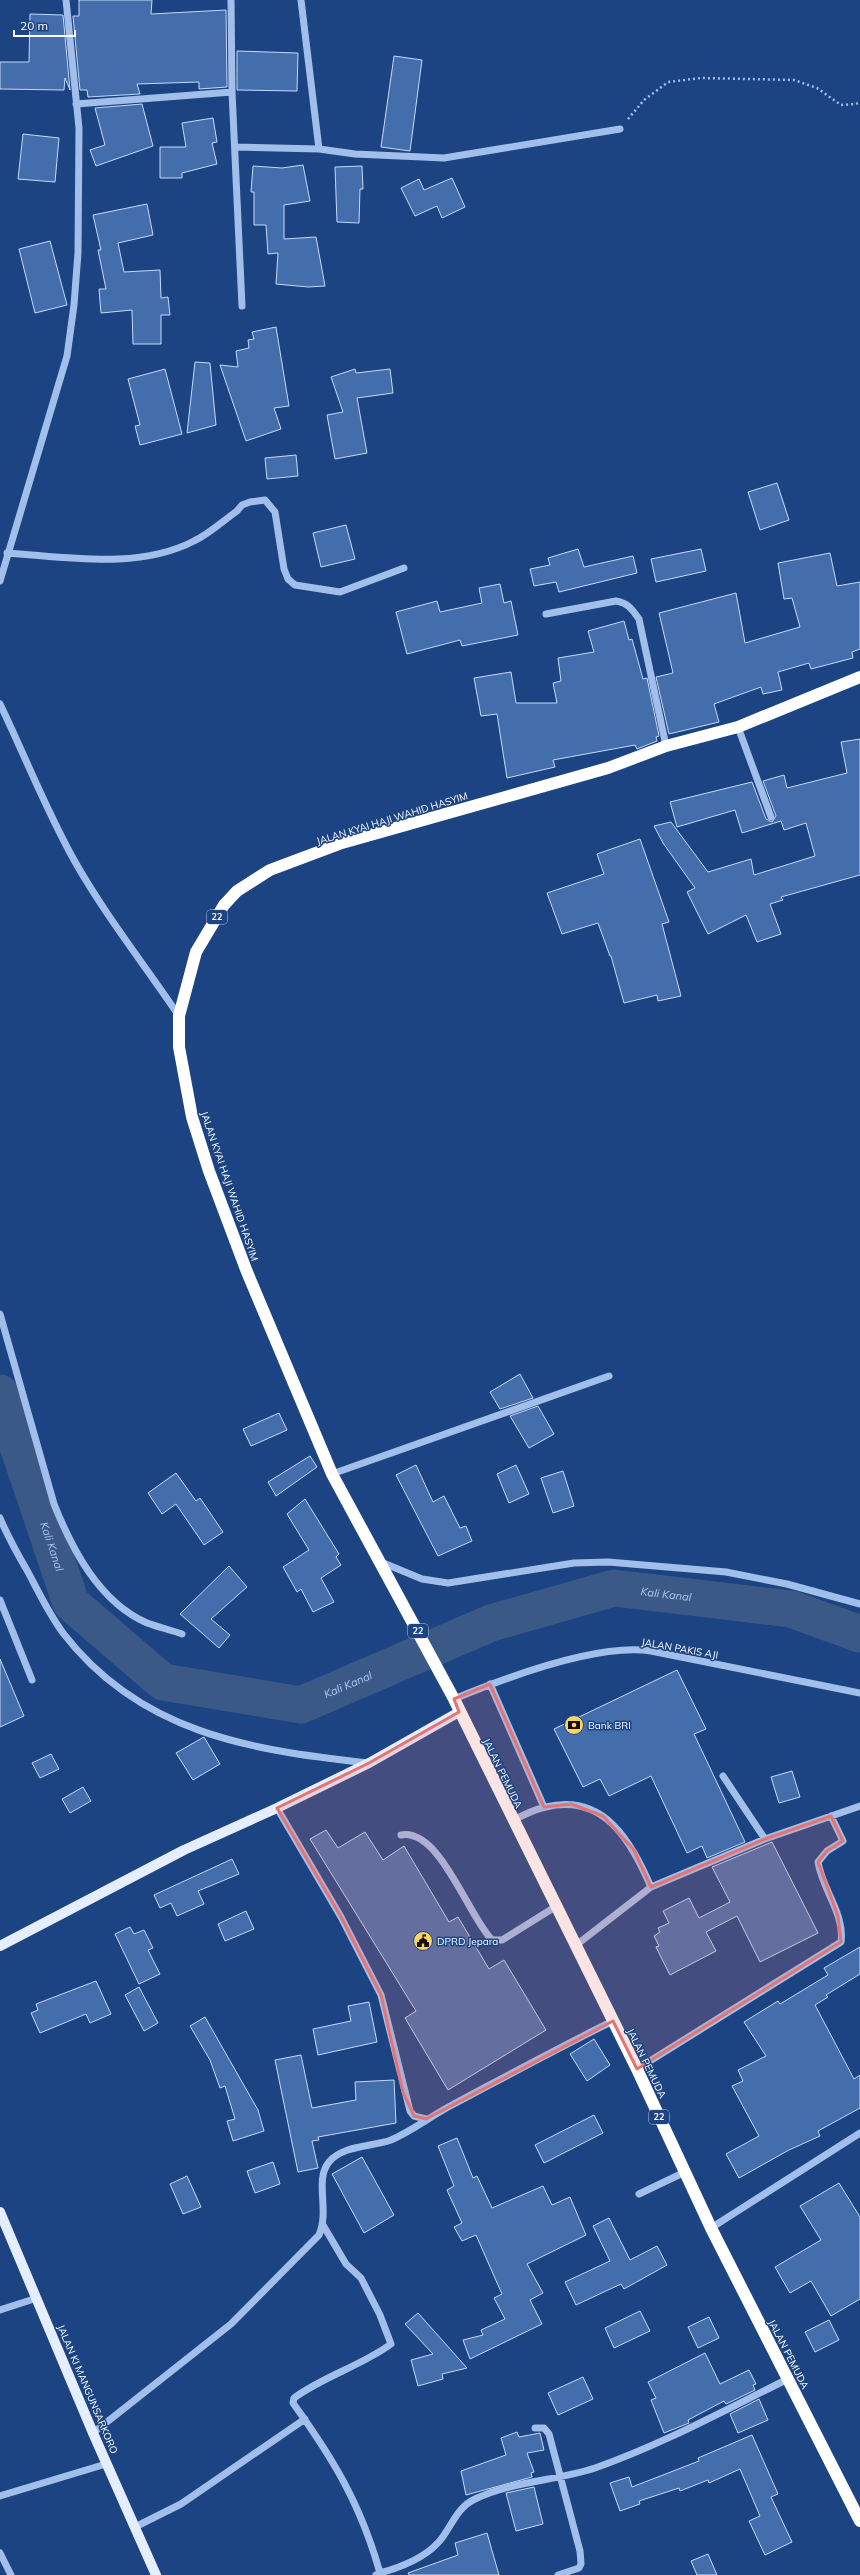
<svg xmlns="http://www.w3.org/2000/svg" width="860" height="2575" viewBox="0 0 860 2575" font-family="Mulish,sans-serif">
	<rect width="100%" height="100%" fill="#1c4482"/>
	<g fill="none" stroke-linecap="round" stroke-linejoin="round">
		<path stroke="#3b5987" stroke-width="37" id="s1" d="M0,1393L71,1603L163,1682L301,1705L491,1623L614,1588L791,1609L860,1634"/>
	</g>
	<path fill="#446eab" stroke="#c6daf8" d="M79,0H152L151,14L226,10L227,87L199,89V82L137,84L140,94L88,97L87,90H80L73,16H79Z
		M30,14L63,15L70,90L65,78L64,90L0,89V62H29Z
		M237,51L298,53L297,91L237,90Z
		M394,56L422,60L410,151L381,147Z
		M142,104L153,146L96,166L90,150L105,145L95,108Z
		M213,118L217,142L212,143L217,164L182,173V178H160V147H186L182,123Z
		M23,134L59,138L55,182L18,179Z
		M303,165L310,201L284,205V239L316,237L325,286L308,287L276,284L278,253L268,254L266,225H254V192H251L253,166L282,168Z
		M362,166L363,189H360L359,223L337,222L335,167Z
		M452,178L465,207L442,218L437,206L415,216L401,188L419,179L424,190Z
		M147,204L153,235L118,243L124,272L160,270L161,298L168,297L170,315H161V344H133L132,310L101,313L99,289H106L98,250H101L93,215Z
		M50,241L67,305L35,313L19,249Z
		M276,327L289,406L274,408L281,429L246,441L220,365L238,367L236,351L249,348L248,340L254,339L252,332Z
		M195,362L210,363L216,425L187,433Z
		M165,369L182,434L140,445L135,426L140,425L128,379Z
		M355,369L356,373L390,369L393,393L357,398L367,453L335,459L327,415L343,412L331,377Z
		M296,455L298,476L267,479L265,458Z
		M777,483L789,520L760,530L748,492Z
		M346,525L355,559L321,567L313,533Z
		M578,549L584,567L633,556L637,573L559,592L556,582L534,586L530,569L550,565L548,558Z
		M701,549L706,571L656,582L651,559Z
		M830,553L837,586L860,582V649L852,652L853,658L811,669L809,663L778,672L782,690L763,694L761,687L714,704L719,722L669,734L656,677L673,673L659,613L736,593L745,643L800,627L792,598L784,599L778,563Z
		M500,584L504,603L511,601L518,635L462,646L460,640L407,654L396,612L437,601L440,612L482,603L479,588Z
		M624,621L629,640L632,639L643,679L647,678L659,736L656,737L657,741L637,749L635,745L553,760L555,767L507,778L497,714L481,716L474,678L511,672L516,703H557L553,683L561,681L558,658L594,652L588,631Z
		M860,739V875L781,897L783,900L770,904L781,934L757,942L746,915L708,934L687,892L695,888L663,843L654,826L671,822L708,872L751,859L754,875L815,856L806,823L784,830L781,821L742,833L735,810L677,827L670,802L752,782L766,819L772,822L776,816L763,781L784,775L787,788L847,773L841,742Z
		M640,839L669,922L662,924L681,996L658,1001L657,995L624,1003L611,956H610L598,923L562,934L547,893L604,874L597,854Z
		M520,1374L533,1398L500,1409L490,1392Z
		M538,1406L554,1434L529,1448L510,1416Z
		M279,1413L287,1430L251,1446L243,1429Z
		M310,1456L317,1467L276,1496L268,1482Z
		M416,1465L433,1502L444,1496L460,1528L466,1526L472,1541L438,1556L396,1475Z
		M516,1465L529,1494L509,1503L497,1474Z
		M563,1471L574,1506L553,1513L541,1478Z
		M176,1473L196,1501L200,1498L223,1532L204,1545L176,1504L162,1514L148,1493Z
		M305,1499L339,1554L336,1557L341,1565L321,1578L334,1602L313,1612L301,1589L297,1592L283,1567L309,1550L287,1514Z
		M229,1566L247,1587L211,1619L230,1635L219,1648L180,1614Z
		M0,1659L24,1716L0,1727Z
		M677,1670L706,1729L694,1734L745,1842L707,1858L702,1846L687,1853L651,1776L609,1796L600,1779L583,1787L554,1729Z
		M204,1737L220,1764L193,1780L176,1753Z
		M51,1754L59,1769L40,1778L32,1763Z
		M792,1771L800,1797L779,1803L771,1777Z
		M83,1787L91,1801L70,1813L62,1799Z
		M326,1830L338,1848L365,1832L383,1860L404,1846L449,1922L458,1917L489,1969L504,1960L546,2030L448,2090L405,2018L416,2011L310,1839Z
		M772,1842L818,1933L760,1962L737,1916L706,1932L716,1951L670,1975L656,1947L659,1946L654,1936L660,1932L658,1928L669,1923L663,1911L689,1898L699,1918L730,1902L712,1867Z
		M232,1859L239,1874L198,1891L204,1904L177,1916L171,1903L160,1908L154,1895Z
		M246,1911L254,1929L225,1941L218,1924Z
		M130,1927L134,1934L144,1930L153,1948L148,1950L160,1974L139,1984L115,1934Z
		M860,1947V1974L826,1995L828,1997L815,2005L854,2079L860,2075V2108L818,2131L820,2136L789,2150L739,2178L726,2154L759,2136L732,2086L743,2081L738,2070L766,2056L744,2022L778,2001L780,2004L828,1975L824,1968Z
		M96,1981L111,2014L90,2023L86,2014L40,2033L31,2013L38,2010L36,2004Z
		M139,1987L158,2023L144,2031L125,1995Z
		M369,2002L377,2042L318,2055L313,2029L351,2021L348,2006Z
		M205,2017L258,2110L264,2131L233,2141L227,2121L235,2119L225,2086L220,2088L210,2060L190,2026Z
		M594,2039L610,2065L587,2081L570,2054Z
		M301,2055L312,2108L356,2100L355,2082L394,2080L396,2123L318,2137L319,2140L312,2141L318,2168L298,2172L275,2060Z
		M594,2115L603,2133L544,2163L535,2145Z
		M457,2138L473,2178L477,2176L492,2208L543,2186L552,2205L570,2197L586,2235L527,2264L543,2293L530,2300L542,2324L470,2359L463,2340L483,2335L481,2330L505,2319L494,2298L502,2294L476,2235L462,2241L454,2227L462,2223L447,2190L454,2186L438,2146Z
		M362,2157L394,2215L364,2233L332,2174Z
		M273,2162L280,2184L255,2193L247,2171Z
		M187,2176L201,2207L183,2214L170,2184Z
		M839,2183L860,2217V2299L831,2316L811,2281L790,2293L775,2267L821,2240L800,2206Z
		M609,2218L630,2260L657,2246L667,2265L624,2289L621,2284L576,2305L565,2282L610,2261L593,2226Z
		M640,2311L650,2331L614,2348L605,2328Z
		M418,2313L467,2368L442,2374L443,2379L418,2386L411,2360L433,2354L405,2324Z
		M709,2317L719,2338L698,2348L688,2327Z
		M829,2320L839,2340L815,2352L805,2332Z
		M705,2353L720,2384L749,2370L756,2384L753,2385L755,2390L726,2404L724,2401L688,2420L689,2423L664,2433L651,2400L656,2398L648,2382Z
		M583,2377L593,2399L558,2415L548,2393Z
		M759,2399L768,2420L738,2433L730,2414Z
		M517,2432L519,2437L540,2433L544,2450L527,2453L534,2472L531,2473L532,2477L466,2495L461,2471L506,2455L501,2438Z
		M752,2435L778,2494L771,2497L792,2542L765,2555L749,2521L760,2516L740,2469L709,2483L708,2480L680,2491L679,2488L639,2501L640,2504L620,2511L610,2483L629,2477L632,2487L699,2461L698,2458Z
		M534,2487L543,2524L516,2531L506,2493Z
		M487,2533L499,2575H409L408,2573L458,2555L455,2543Z
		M708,2554L717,2575H697L691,2561Z"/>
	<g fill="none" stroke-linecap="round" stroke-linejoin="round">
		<path stroke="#a1bfea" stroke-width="2.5" stroke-dasharray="2 3" stroke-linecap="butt" d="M628,119L644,100L668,82L701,78L794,80L817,88L841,105L856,104L860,102"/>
		<path stroke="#a1bfea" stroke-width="7" d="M231,0L232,92L242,306
			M301,0L319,149
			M76,104L232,92
			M235,147L319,149L355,154L444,158L620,129
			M7,553C68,557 138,570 194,541C209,534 223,521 237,511L242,505L250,502L265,500L275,512L284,569L288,579L295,585L340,592L404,568
			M0,581L67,356L74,305L78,253L79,128L66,0
			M546,614L616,601C628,603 632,609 639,619L666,746
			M0,704C25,756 46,810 74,860C105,915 144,964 179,1016
			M738,727L771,817
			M0,1314L54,1504C72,1549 99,1602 147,1623C158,1627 171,1630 182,1634
			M332,1474L609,1376
			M0,1518C8,1537 18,1555 28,1572C39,1593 49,1614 63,1633C140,1733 250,1750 368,1763
			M381,1562L422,1579L448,1583L574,1563L608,1562L726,1572L787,1584L860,1604
			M0,1600L32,1680
			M490,1684L544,1807
			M454,1699C505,1678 597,1643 651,1651L860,1693
			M277,1808L341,1917L381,1995L410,2111L414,2116L426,2119
			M512,1820C523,1816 534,1809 546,1807C605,1793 631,1842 651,1887
			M401,1835C440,1828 468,1916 492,1940H502L555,1907
			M765,1839L860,1806
			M575,1946L651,1887L765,1839L723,1776
			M637,2069L841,1942C845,1914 822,1889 818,1862L827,1851L843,1841L831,1816
			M639,2194L685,2172
			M323,2225L346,2264L361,2278L380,2315L391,2344C361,2366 324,2376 294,2398L293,2403C334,2460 361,2505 380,2573L376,2575
			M711,2228L860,2133
			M0,2310L37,2298
			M535,2428H544L549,2434L580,2551L581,2564L579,2568L558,2575
			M93,2433L231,2324L319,2235C330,2210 314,2180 329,2162C343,2145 372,2147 391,2140C412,2131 431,2116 452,2105C505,2077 558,2048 613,2021
			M0,2496L106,2464
			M135,2527L181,2504L305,2419
			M0,2553L11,2575
			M380,2573C402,2567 428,2557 442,2538C453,2523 458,2507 475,2499C513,2481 556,2481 595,2468C661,2445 725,2410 788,2379"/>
		<path stroke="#e5eefe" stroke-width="10" d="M0,1946L184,1850L277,1808L369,1763L459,1712
			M0,2212L93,2433L156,2575"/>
		<path stroke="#fff" stroke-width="12" d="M860,677L738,727L666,746L608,768L342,843L270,870L237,891L224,905L196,952L179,1016V1047L192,1117L209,1171L247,1272L332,1474L454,1699L637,2069L711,2228L860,2521"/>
	</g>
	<path fill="#e47373" fill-opacity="0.2" stroke="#e47373" stroke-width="3" stroke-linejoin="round" d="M490,1684L544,1807L571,1804L603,1816L634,1850L651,1887L765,1839L831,1816L843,1841L827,1851L818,1862L838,1916L841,1942L637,2069L613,2021L426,2119L414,2116L403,2092L381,1995L341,1917L277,1808L369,1763L459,1712L454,1699Z"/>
	<defs>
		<symbol id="bank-disc" viewBox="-11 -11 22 22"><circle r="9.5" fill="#fbd55f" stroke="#1c4482"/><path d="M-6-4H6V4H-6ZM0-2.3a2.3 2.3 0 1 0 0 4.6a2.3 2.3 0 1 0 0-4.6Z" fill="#111"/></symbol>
		<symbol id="civic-disc" viewBox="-11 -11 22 22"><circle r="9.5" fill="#fbd55f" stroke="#1c4482"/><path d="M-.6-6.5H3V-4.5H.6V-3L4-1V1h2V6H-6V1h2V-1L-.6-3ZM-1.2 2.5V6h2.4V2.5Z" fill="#111"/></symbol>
	</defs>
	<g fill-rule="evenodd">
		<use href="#bank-disc" x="563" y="1714" width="22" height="22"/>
		<use href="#civic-disc" x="412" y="1930" width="22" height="22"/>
	</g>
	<g text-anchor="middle" stroke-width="3" stroke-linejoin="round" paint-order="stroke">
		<g fill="#1c4482" stroke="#bbc7da" stroke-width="1">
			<rect x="207" y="910" width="20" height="14" rx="3"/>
			<rect x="408" y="1624" width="20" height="14" rx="3"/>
			<rect x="649" y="2110" width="20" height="14" rx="3"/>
		</g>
		<g font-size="9" font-weight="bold" fill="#fff">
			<text x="217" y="920">22</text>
			<text x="418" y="1634">22</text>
			<text x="659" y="2120">22</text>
		</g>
		<g font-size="10" fill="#fff" stroke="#1c4482">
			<text transform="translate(392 818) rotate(-17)" y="4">JALAN KYAI HAJI WAHID HASYIM</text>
			<text transform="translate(230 1186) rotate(71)" y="4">JALAN KYAI HAJI WAHID HASYIM</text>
			<text transform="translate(680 1648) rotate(10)" y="4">JALAN PAKIS AJI</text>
			<text transform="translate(503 1773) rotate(64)" y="4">JALAN PEMUDA</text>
			<text transform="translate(647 2063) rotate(64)" y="4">JALAN PEMUDA</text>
			<text transform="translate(789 2354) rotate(63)" y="4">JALAN PEMUDA</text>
			<text transform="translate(88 2389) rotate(67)" y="4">JALAN KI MANGUNSARKORO</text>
		</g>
		<g font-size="10" fill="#fff" stroke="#1c4482" text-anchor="start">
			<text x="588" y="1729">Bank BRI</text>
			<text x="437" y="1945">DPRD Jepara</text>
		</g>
		<g font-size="11" font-style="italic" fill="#adc9f2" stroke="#1c4482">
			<text dy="4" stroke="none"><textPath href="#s1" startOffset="162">Kali Kanal</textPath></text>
			<text dy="4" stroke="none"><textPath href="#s1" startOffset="870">Kali Kanal</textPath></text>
			<text dy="4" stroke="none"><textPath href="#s1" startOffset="534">Kali Kanal</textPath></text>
		</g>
	</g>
	<path d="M14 30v6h61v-6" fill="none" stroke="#ffffff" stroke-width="2"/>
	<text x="20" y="30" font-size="12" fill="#ffffff" stroke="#1c4482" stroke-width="3" paint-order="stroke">20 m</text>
</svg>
